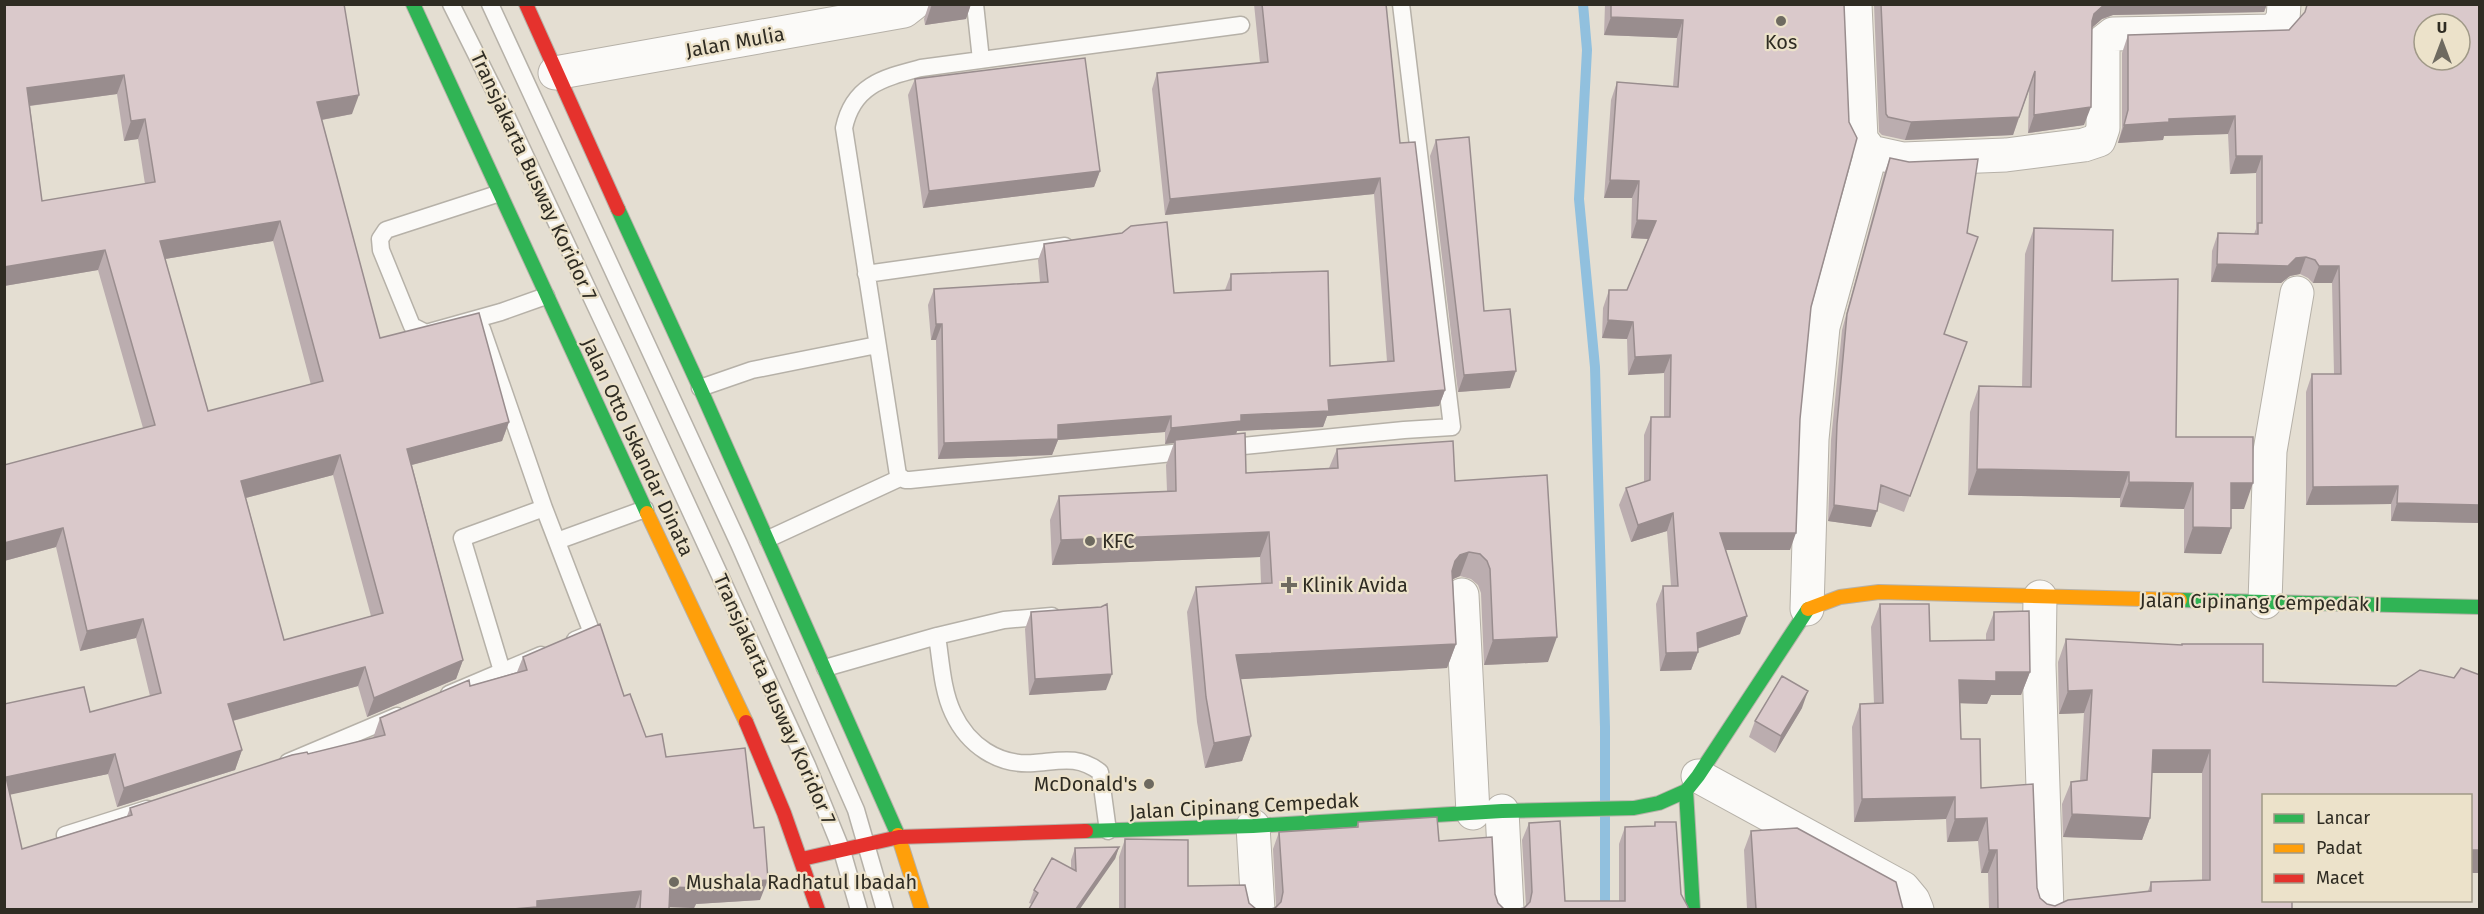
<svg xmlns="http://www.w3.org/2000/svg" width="2484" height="914" viewBox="0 0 2484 914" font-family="'Fira Sans',sans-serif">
	<rect width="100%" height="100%" fill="#e4ded2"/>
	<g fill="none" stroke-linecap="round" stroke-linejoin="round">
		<path stroke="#91c0de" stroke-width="10" d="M1583,4L1587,50L1579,199L1595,367L1605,727V910"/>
		<defs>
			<path id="lane" d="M451,4L499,100L620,358L807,765L842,851L859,910
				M490,4L739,544L856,810L885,910
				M975,4L981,60
				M497,194L386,230L380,239L381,250L412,326L426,333L501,312L546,296
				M866,274L1065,246
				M482,329L544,508L592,633L575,640
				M700,388L752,370L877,345
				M1223,448L1404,430L1452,427L1401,4
				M1192,451L910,480H905L898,475L844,128C853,85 883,78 921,68L1241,25
				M768,539L900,478
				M557,541L645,509
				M937,636C941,661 942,690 953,713C968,745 998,766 1034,763C1060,761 1078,755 1100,772L1108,831
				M825,668L937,636L1004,620L1052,616
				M502,671L462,538L544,508
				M449,694L541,655
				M288,762L397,716
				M65,835L147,809"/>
			<path id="street" d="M1855,4L1861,139L1871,152
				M555,73L904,11L913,4
				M1871,152L1903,159L2006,155L2084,145L2099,140L2103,128V50L2104,41L2113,34L2274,31L2283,19L2284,4
				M1462,595L1473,813
				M2040,597L2039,665L2047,910
				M2265,602L2270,451L2297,293
				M1807,609L1812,439L1823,327L1871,152
				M1698,776L1903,888L1913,900L1917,910
				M1502,811L1507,910
				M1253,826L1258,910"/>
			<path id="fast" d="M413,4L647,513
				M618,209L700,388L898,835
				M2180,600L2480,607
				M1686,791L1693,910
				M1086,831L1253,826L1502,811L1634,808L1659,803L1686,791L1698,776L1808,609"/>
			<path id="slow" d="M647,513L746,722
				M1808,609L1840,597L1879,592L2180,600
				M898,835L922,910"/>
			<path id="jam" d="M526,4L618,209
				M746,722L784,813L818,910
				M802,859L899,837L1086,831"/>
		</defs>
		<use href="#lane" stroke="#b6b1a8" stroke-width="19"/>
		<use href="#street" stroke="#b6b1a8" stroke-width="35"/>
		<use href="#fast" stroke="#b6b1a8" stroke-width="16"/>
		<use href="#slow" stroke="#b6b1a8" stroke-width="16"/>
		<use href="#jam" stroke="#b6b1a8" stroke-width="16"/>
		<use href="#lane" stroke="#fbfaf8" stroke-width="16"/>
		<use href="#street" stroke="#fbfaf8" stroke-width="33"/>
		<use href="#fast" stroke="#30b455" stroke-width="14"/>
		<use href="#slow" stroke="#ff9f0a" stroke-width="14"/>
		<use href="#jam" stroke="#e5322d" stroke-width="14"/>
	</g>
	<path fill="#bbadaf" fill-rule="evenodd" d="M4,4L352,114L322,120L380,338L509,422L502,441L412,465L463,660L456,679L367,717L358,686L233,721L242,750L235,770L117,807L108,774L10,794L22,849L127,816L130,808L308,754L373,738L380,718L470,686L517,672L523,657L624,696L646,737L666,757L760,900L696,904L694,908L669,907V909H4V704L90,712L150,696L136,638L80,651L56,547L4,561V465L143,428L98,270L4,286ZM117,94L124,141L138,139L145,184L42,201L30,106ZM273,241L311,385L208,411L165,259ZM333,475L371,616L284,640L246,498Z
		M929,4H971L966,19L925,25L924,19Z
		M1254,4H1386L1400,143L1445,390L1439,406L1327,416L1323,427L1237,431L1236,434L1246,473L1329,468L1337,449L1455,481L1548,662L1484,665L1481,593L1478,585L1471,579L1460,576L1453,579L1456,644L1447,668L1240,679L1251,736L1242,761L1205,768L1197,722L1187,612L1196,587L1261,583L1260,557L1052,565L1050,520L1059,496L1167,491L1166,465L1174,443L1165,444V432L1058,440L1052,455L938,459L936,340H931L928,305L934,289L1040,282L1038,260L1044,244L1174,293L1225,290L1231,274L1330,366L1387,361L1374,194L1165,215L1152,89L1157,73L1260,63Z
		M1605,4H1844L1811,307L1800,419L1790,550H1726L1740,634L1697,649L1698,652L1691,670L1660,671L1656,604L1663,586H1671L1667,531L1631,542L1619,505L1626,488L1644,482V435L1651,417H1664V373L1628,375L1627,339L1602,338L1603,308L1609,290H1627L1648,239L1631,238L1632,198H1604L1611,100L1617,82L1673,86L1677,38L1604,35Z
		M1874,4H2267L2264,12L2113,15L2102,19L2092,28L2084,125L2028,133L2029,90L2013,135L1905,140L1882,135L1879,132Z
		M2289,30L2479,523L2391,521V504L2306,505V392L2312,374H2334L2332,283H2313L2308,278L2300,274L2290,276L2281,283L2211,282L2212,251L2218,233L2254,234L2256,229V173L2230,174L2228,134L2164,136L2163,140L2118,143L2122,128V53L2128,35Z
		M915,79L1100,171L1094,187L923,208L908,95Z
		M1436,140L1484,311L1510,388L1458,392L1430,156Z
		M1890,158L1944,334L1967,342L1904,512L1878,502L1871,527L1828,521L1831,440L1842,330L1884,174Z
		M2034,228L2112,281L2176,437L2244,509H2231V528L2221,554L2184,553V509L2120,507V498L1968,495L1970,412L1979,386L2022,387L2025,254Z
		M1880,604L1930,641L1986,640V634L1994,612L2030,672L2021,695H1991L1987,704L1960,703L1961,739L1981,788L2037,888L2040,898L2047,904L2055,906L2148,891L2151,882L2202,880V773H2152L2150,818L2142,840L2063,837L2062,804L2071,782L2080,781L2084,713L2059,714L2058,662L2066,639L2181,645L2182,644L2263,682L2396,686L2480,675V873H2470L2264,795L2292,909H1989L1988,873H1981L1978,841L1947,842L1946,819L1854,822L1852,727L1860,704H1874L1871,627Z
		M1031,612L1106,690L1029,695L1025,629Z
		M1802,708L1775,753L1749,737L1755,721Z
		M1358,822L1439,841L1495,894L1498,903L1504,909L1275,908L1276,906L1273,849L1279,832L1356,828Z
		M1655,822L1681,894L1688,909L1524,908L1526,906L1522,840L1529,823L1565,901H1619V844L1625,827L1654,826Z
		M1751,831L1903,909H1747L1744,850Z
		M1125,839L1188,886L1249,903L1256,909H1119V857Z
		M1119,847L1115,859L1032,904L1029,903L1034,890L1071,868V860L1075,848Z"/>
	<path fill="#998d8e" d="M932,4H971L966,19L925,25Z
		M2105,4H2267L2264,12L2113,15L2102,19L2088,31L2094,14Z
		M1611,17L1683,20L1677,38L1604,35Z
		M124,75L117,94L20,107L27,88Z
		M359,95L352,114L310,122L317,102Z
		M2091,107L2084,125L2028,133L2034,115Z
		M2235,116L2228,134L2164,136L2163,140L2118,143L2124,125L2169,119Z
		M2019,117L2013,135L1905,140L1911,122Z
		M145,119L138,139L124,141L131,121Z
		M2236,156H2262L2256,173L2230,174Z
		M1100,171L1094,187L923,208L929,191Z
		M1380,178L1374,194L1165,215L1170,199Z
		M1610,180L1639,181L1632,198H1604Z
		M1637,220L1656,221L1649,239L1631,238Z
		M280,221L273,241L153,261L160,241Z
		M105,250L98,270L4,286V267Z
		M2306,257L2300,274L2290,276L2281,283L2211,282L2217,264Z
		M2319,266H2339L2332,283H2313Z
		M1608,320L1633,322L1627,339L1602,338Z
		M936,324H942L936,340H931Z
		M1671,355L1664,373L1628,375L1635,357Z
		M1516,371L1510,388L1458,392L1464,375Z
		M1445,390L1439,406L1327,416L1323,427L1237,431L1235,437L1175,440L1174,443L1165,444L1171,428L1328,400Z
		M1171,416L1165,432L1058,440L1052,455L938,459L944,443L1058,425Z
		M509,422L502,441L400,468L407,449Z
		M340,455L333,475L234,501L241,481Z
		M1977,469L2129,472L2120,498L1968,495Z
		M2129,482L2193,483L2184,509L2120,507Z
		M2231,483H2253L2244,509H2222Z
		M2398,486L2391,504L2306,505L2313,487Z
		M2397,503L2480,505V522L2479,523L2391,521Z
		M1834,505L1877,511L1871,527L1828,521Z
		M1673,513L1667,531L1631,542L1638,525Z
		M2193,527L2231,528L2221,554L2184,553Z
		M63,528L56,547L4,561V543Z
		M1269,532L1260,557L1052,565L1061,540Z
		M1720,533H1796L1790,550H1714Z
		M1469,552L1460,576L1451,580L1446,586L1455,561L1460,555Z
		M1747,616L1740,634L1690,651L1697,633Z
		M143,619L136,638L80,651L87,631Z
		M1557,637L1548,662L1484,665L1493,640Z
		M1456,644L1447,668L1227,680L1236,655Z
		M1698,652L1691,670L1660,671L1666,653Z
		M463,660L456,679L367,717L374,698Z
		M365,667L358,686L221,724L228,704Z
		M1996,672H2030L2021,695H1991L1987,704L1951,703L1959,680Z
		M1112,674L1106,690L1029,695L1035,679Z
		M2092,690L2084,713L2059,714L2068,691Z
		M1808,691L1802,708L1775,753L1781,736Z
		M1251,736L1242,761L1205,768L1214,743Z
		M242,750L235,770L117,807L124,788Z
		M2153,750H2210L2202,773H2145Z
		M115,754L108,774L4,796L6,777Z
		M1955,797L1946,819L1854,822L1862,799Z
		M2072,814L2150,818L2142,840L2063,837Z
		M1987,818L1978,841L1947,842L1955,819Z
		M1119,847L1115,859L1080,909H1076Z
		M1989,850H1997L1988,873H1981Z
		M2470,850H2480V873H2470Z
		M768,880L760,900L696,904L694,908L663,907L670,887Z
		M641,891L635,909H513L537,901Z"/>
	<path fill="#dac9cb" stroke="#998d8e" stroke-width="1.5" fill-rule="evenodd" d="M4,4H344L359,95L317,102L380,338L479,313L509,422L407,449L463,660L374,698L365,667L228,704L242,750L124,788L115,754L6,777L22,849L132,815L130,808L292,755L307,752L308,754L385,735L380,718L469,680L470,686L527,670L523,657L600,624L624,696L630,694L646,737L662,734L666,757L745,748L754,828L764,827L768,880L702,884L701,888L670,887L669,909H640L641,891L537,901V907L513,909H4V704L84,687L90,712L161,693L143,619L87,631L63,528L4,543V465L155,425L105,250L4,267ZM124,75L131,121L145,119L155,182L42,201L27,88ZM280,221L323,381L208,411L160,241ZM340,455L383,613L284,640L241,481Z
		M1262,4H1386L1400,143L1415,142L1445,390L1328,400L1329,411L1241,415V421L1171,428V416L1058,425V439L944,443L942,324H936L934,289L1048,282L1044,244L1122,233L1131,226L1167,222L1174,293L1231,290V274L1328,271L1330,366L1394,361L1380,178L1170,199L1157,73L1268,62Z
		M1611,4H1844L1849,122L1857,138L1811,307L1800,419L1796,533H1720L1747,616L1697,633L1698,652L1666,653L1663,586H1678L1673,513L1638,525L1626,488L1650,480L1651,417H1670L1671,355L1635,357L1633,322L1608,320L1609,290H1627L1656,221L1637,220L1639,181L1610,180L1617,82L1678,87L1683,20L1611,17Z
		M1881,4H2105L2094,14L2092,21L2091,107L2034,115L2035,71L2019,117L1911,122L1888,117L1886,114Z
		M2480,4V505L2397,503L2398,486L2313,487L2312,374H2341L2339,266H2319L2315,260L2306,257L2296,258L2288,266L2217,264L2218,233L2258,234V223H2262V156H2236L2235,116L2169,119V122L2124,125L2128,110V35L2289,30L2305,12L2307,5L2311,4ZM2424,24H2460V60H2424Z
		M1085,58L1100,171L929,191L915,79Z
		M1469,137L1484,311L1510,309L1516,371L1464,375L1436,140Z
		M1890,158L1909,162L1978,159L1967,233L1978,237L1944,334L1967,342L1910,496L1881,485L1877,511L1834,505L1837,424L1847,314Z
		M2034,228L2113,230L2112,281L2178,279L2176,437H2253V483H2231V528L2193,527V483L2129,482V472L1977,469L1979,386L2031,387Z
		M1245,433L1246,473L1338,468L1337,449L1453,441L1455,481L1547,475L1557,637L1493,640L1490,569L1487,561L1480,554L1469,552L1460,555L1455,561L1452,571L1456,644L1236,655L1251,736L1214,743L1206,697L1196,587L1272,583L1269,532L1061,540L1059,496L1176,491L1175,440Z
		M1107,604L1112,674L1035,679L1031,612L1101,607Z
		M1880,604H1929L1930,641L1994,640V612L2029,611L2030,672H1996V681L1959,680L1961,739H1980L1981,788L2033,784L2037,888L2040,898L2047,904L2055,906L2068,900L2151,891V882L2210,880V750H2153L2150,818L2072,814L2071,782L2087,780L2092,690L2068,691L2066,639L2182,645V644H2263V682L2396,686L2420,670L2454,678L2461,668L2480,675V850H2470V795H2264V900H2292V909H1998L1997,850H1989L1987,818L1955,819V797L1862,799L1860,704L1883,703Z
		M1782,676L1808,691L1781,736L1755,721Z
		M1437,817L1439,841L1492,837L1495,894L1498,903L1504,909H1506H1271L1275,908L1281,902L1283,892L1279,832L1358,827V822Z
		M1560,821L1565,901H1625V827L1655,826V822H1676L1681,894L1688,907V909H1519L1524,908L1530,902L1532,892L1529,823Z
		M1797,828L1896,882L1903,909H1756L1751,831Z
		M1125,839L1188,840V886L1245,885L1249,903L1256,909H1125Z
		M1119,847L1076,909H1029L1038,893L1034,890L1052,858L1076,871L1075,848Z"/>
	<g fill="#6e6a60" stroke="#ece2ca" stroke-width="2">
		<circle cx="1781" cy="21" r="6"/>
		<circle cx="1090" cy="541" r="6"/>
		<path d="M1286 576h6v6h6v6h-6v6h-6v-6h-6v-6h6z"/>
		<circle cx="1149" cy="784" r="6"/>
		<circle cx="674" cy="882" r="6"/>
	</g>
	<g text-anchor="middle" stroke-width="4.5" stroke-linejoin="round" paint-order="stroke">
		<g font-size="20" fill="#2f2c23" stroke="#ece2ca">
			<text transform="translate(735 42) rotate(-10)" y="7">Jalan Mulia</text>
			<text transform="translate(534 176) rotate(65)" y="7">Transjakarta Busway Koridor 7</text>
			<text transform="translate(638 447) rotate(65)" y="7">Jalan Otto Iskandar Dinata</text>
			<text transform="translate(2260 602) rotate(1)" y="7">Jalan Cipinang Cempedak I</text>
			<text transform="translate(775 699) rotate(66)" y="7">Transjakarta Busway Koridor 7</text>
			<text transform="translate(1244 806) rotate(-3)" y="7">Jalan Cipinang Cempedak</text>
		</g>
		<g font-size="20" fill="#2f2c23" stroke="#ece2ca" text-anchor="start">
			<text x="1781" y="49" text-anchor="middle">Kos</text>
			<text x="1102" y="548">KFC</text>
			<text x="1302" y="592">Klinik Avida</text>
			<text x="1137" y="791" text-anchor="end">McDonald's</text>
			<text x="686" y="889">Mushala Radhatul Ibadah</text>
		</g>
	</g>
	<rect width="2484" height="914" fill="none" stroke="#2f2c23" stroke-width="12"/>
	<rect x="2262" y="794" width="210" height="108" fill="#ece2ca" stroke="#a09987" stroke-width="1.5"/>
	<rect x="2274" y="814" width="30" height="9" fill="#30b455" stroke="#a09987" stroke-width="1.5"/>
	<text x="2316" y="824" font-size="18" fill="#2f2c23">Lancar</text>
	<rect x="2274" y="844" width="30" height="9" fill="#ff9f0a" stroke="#a09987" stroke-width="1.5"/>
	<text x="2316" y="854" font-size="18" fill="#2f2c23">Padat</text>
	<rect x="2274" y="874" width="30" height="9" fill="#e5322d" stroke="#a09987" stroke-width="1.5"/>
	<text x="2316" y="884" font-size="18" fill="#2f2c23">Macet</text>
	<g transform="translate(2442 42)"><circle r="28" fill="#ece2ca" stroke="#a09987" stroke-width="1.5"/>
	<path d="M0-4.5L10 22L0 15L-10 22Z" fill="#6e6a60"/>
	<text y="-9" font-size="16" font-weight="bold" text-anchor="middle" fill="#2f2c23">U</text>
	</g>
</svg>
